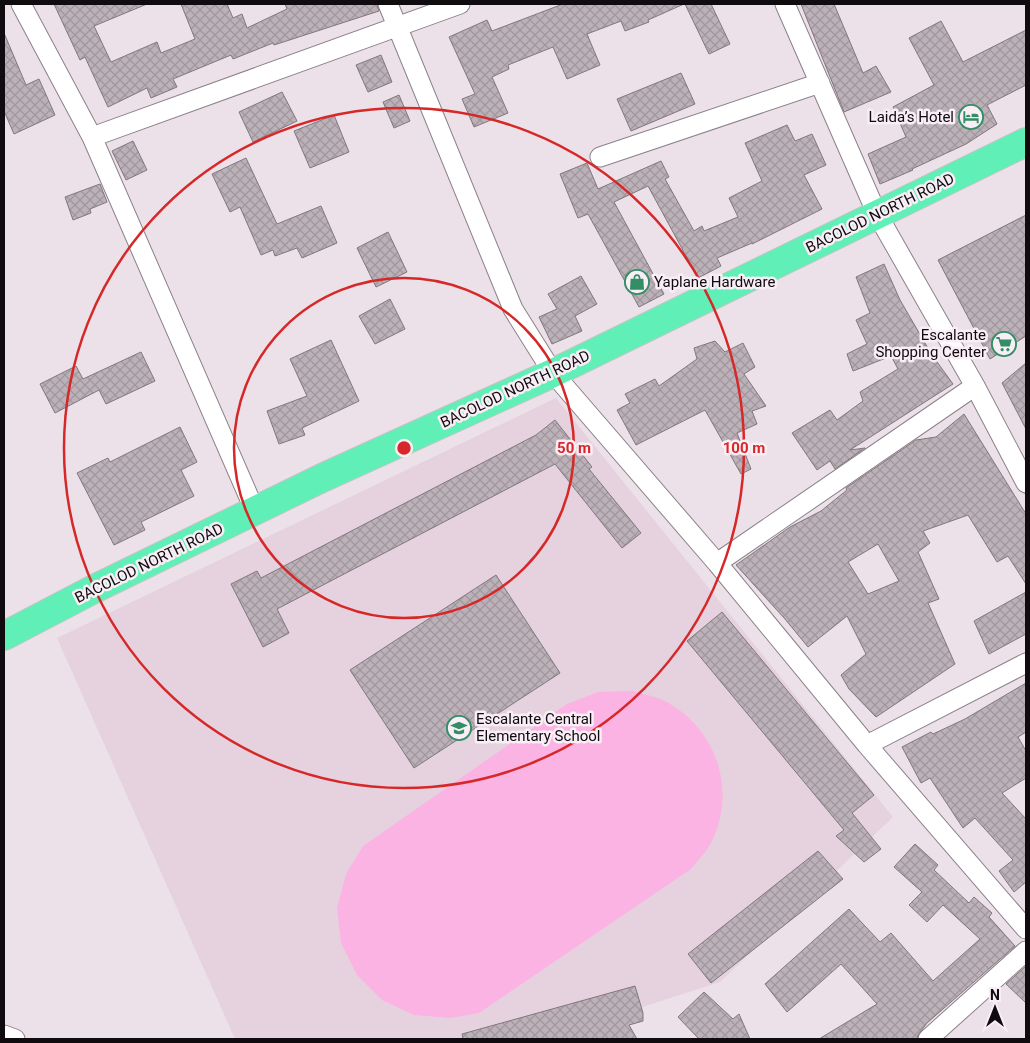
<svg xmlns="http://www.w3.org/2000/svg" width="1030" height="1043" viewBox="0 0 1030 1043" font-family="Roboto,sans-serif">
	<defs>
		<pattern id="building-cross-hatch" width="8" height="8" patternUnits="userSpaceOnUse" patternTransform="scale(1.25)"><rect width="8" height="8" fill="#bcb1b8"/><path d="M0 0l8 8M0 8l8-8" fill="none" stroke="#a0979d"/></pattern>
	</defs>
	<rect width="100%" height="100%" fill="#ede1e9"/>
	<path fill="#e5d2de" d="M556,398L893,817L720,982L543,1039H235L57,638Z"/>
	<path fill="#fbb3e4" d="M632,691C642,694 655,696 665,701C716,728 737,789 712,841C707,851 698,860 691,869L479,1013L450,1018L414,1015L382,1000L357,975L341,943L337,908L346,874L363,846L567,704L598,692Z"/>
	<path fill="url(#building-cross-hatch)" stroke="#82777e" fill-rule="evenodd" d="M54,4H147L94,26L111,62L157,42L161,53L195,39L181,4H227L233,18L242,14L247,28L287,9L285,4H377L379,11L274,45L273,43L233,59L231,55L173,79L177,87L151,98L147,88L108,107L85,57L80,60Z
		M563,4H684L648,20L649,22L625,31L621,21L587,34L600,65L567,79L553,47L508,65L509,69L492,77L508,113L474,127L462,99L475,94L449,37L487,20L492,31Z
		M685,4H711L730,44L709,54Z
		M801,4H834L863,73L876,66L891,92L844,112Z
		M941,21L963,62L1026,30V85L987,105L997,124L966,144L912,169L913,170L880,184L868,154L906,137L893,107L934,85L909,38Z
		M4,33L26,85L39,79L55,115L14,134L4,111Z
		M381,55L392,82L368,92L356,65Z
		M681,73L695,104L631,131L617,99Z
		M282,92L297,121L253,142L239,112Z
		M399,95L410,121L394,128L383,102Z
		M334,115L349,152L310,168L294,131Z
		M787,125L795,141L812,134L826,165L804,175L822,209L752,244V243L717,258L721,266L698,278L648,186L614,202L664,294L639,307L588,214L578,218L560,174L587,163L598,189L661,161L669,177L665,179L694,231L702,226L704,231L738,217L729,198L762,181L745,143Z
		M133,141L147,170L126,180L112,151Z
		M246,158L277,224L321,206L337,243L302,258L297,248L275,256L273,250L261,255L240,207L230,212L212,174Z
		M100,184L107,202L90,209L91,213L73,220L65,197Z
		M1026,215V336L990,359L938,260Z
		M388,232L407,272L376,287L357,248Z
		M884,264L900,300L932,355L953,384L850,450L865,448L835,469L830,461L817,470L792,433L830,410L837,420L863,401L860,392L898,369L891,356L853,371L847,354L867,344L856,320L870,313L856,277Z
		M581,276L597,304L575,316L582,331L552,344L539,317L557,309L548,294Z
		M390,299L405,329L375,344L359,316Z
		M331,340L359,401L302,428L305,435L279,444L267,411L307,396L290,359Z
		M715,341L725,352L743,343L755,367L744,374L766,406L752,411L757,424L737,433L751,469L741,474L705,410L636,445L617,410L630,403L625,394L655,379L659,386L697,359L694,348Z
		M141,352L155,381L106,404L99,390L55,413L40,384L76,366L83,379Z
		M1026,363V429L1002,383Z
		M964,414L1026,514V584L1008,556L997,562L968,515L923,531L930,543L918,552L939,599L928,603L955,664L876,717L849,689L841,675L866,654L847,616L808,647L785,619L736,565L790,527L821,511L847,490L846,488L916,440L936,437ZM878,544L899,581L868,594L848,562Z
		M555,420L592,467L589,469L641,533L622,548L555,464L277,609L289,633L263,647L231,584L257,571L261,578L536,435Z
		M180,427L197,462L181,470L194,496L141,522L145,530L114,545L77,473L108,458L110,462Z
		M496,575L560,673L414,768L350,670Z
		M1026,592V634L989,654L974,621Z
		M722,612L874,795L852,813L881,849L864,862L836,836L844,830L687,641Z
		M1026,683V732L1018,737L1026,751V778L1002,793L1026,819V882L1014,892L999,871L1013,860L975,818L963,828L930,778L921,783L902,747L931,732L933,734L965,719Z
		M915,844L938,865L934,870L969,903L974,897L992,913L989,917L1015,946L927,1023L918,1035L917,1039H819L877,1004L841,964L787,1012L765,984L849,909L880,942L891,933L933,981L980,939L943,905L927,922L909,905L922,892L894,867Z
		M818,851L843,879L711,983L688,954Z
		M1026,966V1003L1006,984Z
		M635,986L643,1013V1021L629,1025L637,1039H463L462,1034Z
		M704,992L733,1019L739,1014L750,1039H699L678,1017Z"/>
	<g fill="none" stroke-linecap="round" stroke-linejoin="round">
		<defs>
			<path id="minor" d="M21,4L92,137L255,511
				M388,4L513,309L553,373L717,563L867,745L1026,929
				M785,4L877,214L975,386L1026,483
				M92,137L460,4
				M600,157L820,83
				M717,563L975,386
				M867,745L1026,663
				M4,1035L15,1039
				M928,1039L1026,951"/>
			<path id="trunk" d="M4,636L94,589L322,478L553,373L1026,142"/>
		</defs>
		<use href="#minor" stroke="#8b8188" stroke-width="21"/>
		<use href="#trunk" stroke="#c5c4c5" stroke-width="30"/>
		<use href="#minor" stroke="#fff" stroke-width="19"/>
		<use href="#trunk" stroke="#60f0b7" stroke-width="28"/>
	</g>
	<g fill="none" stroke="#d62828" stroke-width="2.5">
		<circle cx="404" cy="448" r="170"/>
		<circle cx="404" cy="448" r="340"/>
	</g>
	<defs>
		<symbol id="hotel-ring" viewBox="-11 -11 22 22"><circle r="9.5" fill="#faeef6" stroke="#318e65" stroke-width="1.5"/><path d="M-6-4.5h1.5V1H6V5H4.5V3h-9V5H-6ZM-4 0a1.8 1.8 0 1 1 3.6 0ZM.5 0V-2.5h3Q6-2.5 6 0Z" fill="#318e65"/></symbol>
		<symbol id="shop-ring" viewBox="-11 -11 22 22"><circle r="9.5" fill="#faeef6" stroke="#318e65" stroke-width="1.5"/><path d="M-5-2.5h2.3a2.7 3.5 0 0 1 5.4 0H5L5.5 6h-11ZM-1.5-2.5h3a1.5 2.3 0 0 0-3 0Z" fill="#318e65"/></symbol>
		<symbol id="supermarket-ring" viewBox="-11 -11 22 22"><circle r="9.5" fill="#faeef6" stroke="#318e65" stroke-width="1.5"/><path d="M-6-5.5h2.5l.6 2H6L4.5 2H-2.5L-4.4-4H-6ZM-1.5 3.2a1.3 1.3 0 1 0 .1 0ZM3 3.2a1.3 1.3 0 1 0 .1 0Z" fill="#318e65"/></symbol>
		<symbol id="school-ring" viewBox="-11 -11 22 22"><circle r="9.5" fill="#faeef6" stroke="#318e65" stroke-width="1.5"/><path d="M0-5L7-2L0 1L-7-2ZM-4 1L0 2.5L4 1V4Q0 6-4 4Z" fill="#318e65"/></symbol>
	</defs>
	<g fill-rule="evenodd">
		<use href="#hotel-ring" x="957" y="103" width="28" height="28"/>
		<use href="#shop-ring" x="623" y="268" width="28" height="28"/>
		<use href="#supermarket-ring" x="990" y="330" width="28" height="28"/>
		<use href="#school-ring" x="445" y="714" width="28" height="28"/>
	</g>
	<g text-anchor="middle" stroke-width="5" stroke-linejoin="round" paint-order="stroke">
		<g font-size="15" fill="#0f0b0e" stroke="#faeef6" text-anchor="end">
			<text x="954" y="122">Laida’s Hotel</text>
			<text x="654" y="287" text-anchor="start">Yaplane Hardware</text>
			<text x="986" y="340">Escalante<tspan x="986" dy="17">Shopping Center</tspan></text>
			<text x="476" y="724" text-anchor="start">Escalante Central<tspan x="476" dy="17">Elementary School</tspan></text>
		</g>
		<g font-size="15" fill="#0f0b0e" stroke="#faeef6">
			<text transform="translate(880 213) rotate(-26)" y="5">BACOLOD NORTH ROAD</text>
			<text transform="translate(515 389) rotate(-25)" y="5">BACOLOD NORTH ROAD</text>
			<text transform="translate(149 563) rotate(-26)" y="5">BACOLOD NORTH ROAD</text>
		</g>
	</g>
	<circle cx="404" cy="448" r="8" fill="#d62828" stroke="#faeef6" stroke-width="2.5"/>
	<g font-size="15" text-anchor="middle" font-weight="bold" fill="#d62828" stroke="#faeef6" stroke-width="5" stroke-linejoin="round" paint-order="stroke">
		<text x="574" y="453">50 m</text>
		<text x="744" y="453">100 m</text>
	</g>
	<rect width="1030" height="1043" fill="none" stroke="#0f0b0e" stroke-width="10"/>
	<g transform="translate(995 1008)" stroke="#faeef6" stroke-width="4" paint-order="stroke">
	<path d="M0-4L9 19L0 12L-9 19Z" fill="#0f0b0e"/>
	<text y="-8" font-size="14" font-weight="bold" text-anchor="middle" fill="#0f0b0e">N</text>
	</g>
</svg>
